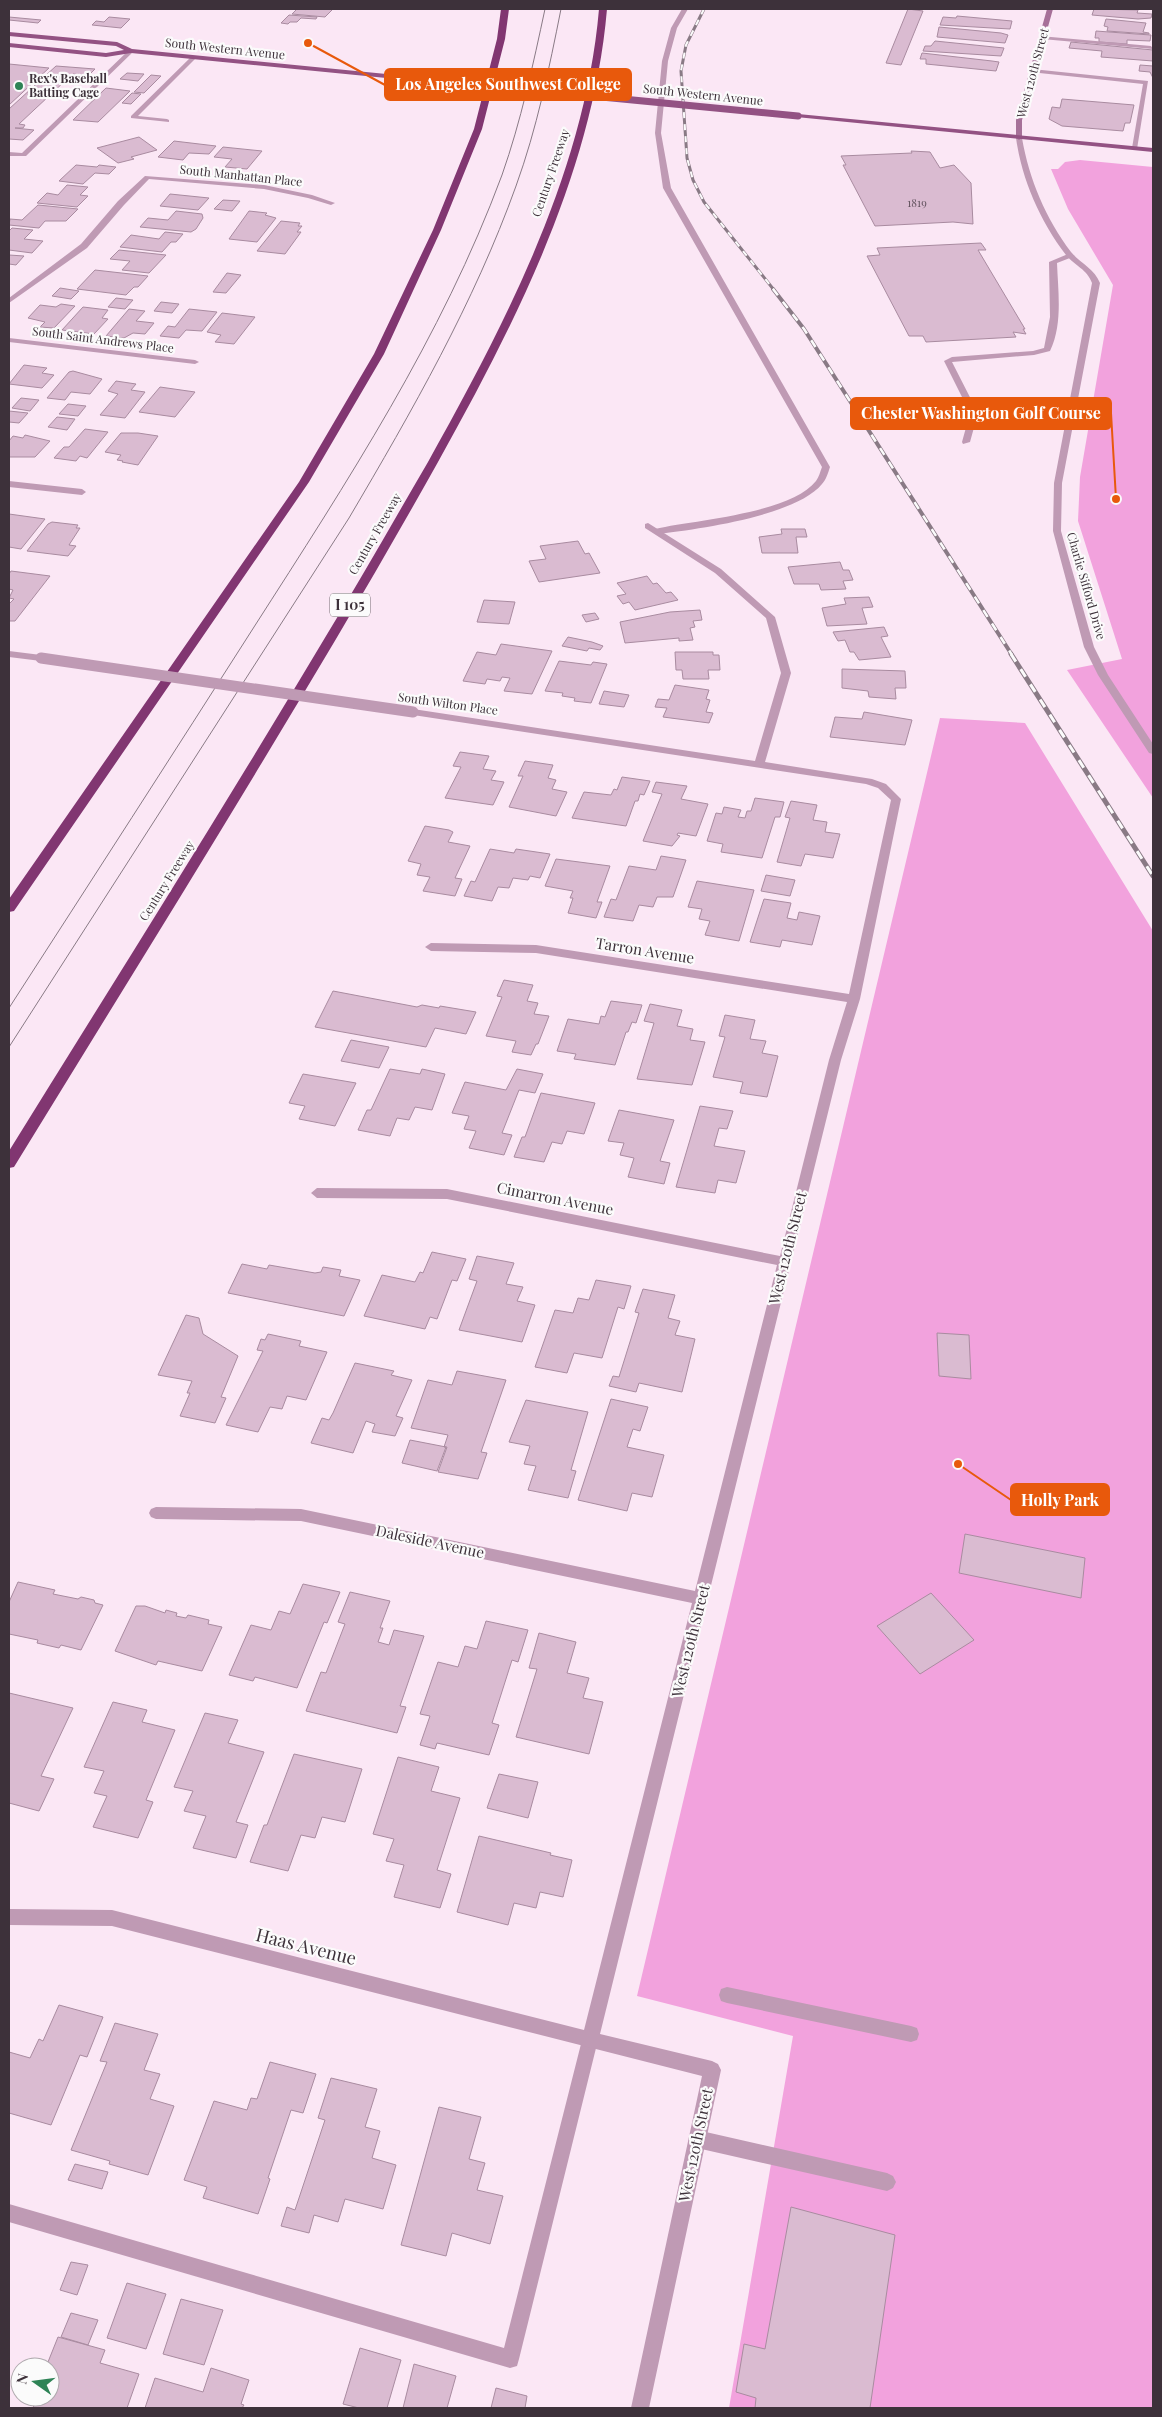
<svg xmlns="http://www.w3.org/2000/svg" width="1162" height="2417" viewBox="0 0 1162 2417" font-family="'Playfair Display',serif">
	<rect width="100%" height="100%" fill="#fbe7f5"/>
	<path fill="#f2a2dd" d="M1080,160L1153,167V798L1067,670L1122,659L1078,521L1080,477L1113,285L1068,209L1051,169H1058L1065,162Z
		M940,718L1025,723L1153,931V2408H729L793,2036L637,1996Z"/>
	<path fill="#dabbd1" stroke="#a98ba0" d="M297,9H333L325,17L292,14Z
		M908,9L923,11L901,65L886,63Z
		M1094,9L1138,10L1137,13L1152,14L1151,18L1138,19L1092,15Z
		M289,15L317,17L316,19L301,18L297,22H290L288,24L281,23Z
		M957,16L1012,21L1010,29L940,25L943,17L956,18Z
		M9,17L41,20L38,23L9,20Z
		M109,17L130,19L121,28L92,25L96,21L104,22Z
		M1106,19L1146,23L1143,32L1149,33V34L1107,31L1108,27L1104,26Z
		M939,27L1001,33L1008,35L1005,43L937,37Z
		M1096,31L1136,34L1151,35L1150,41L1127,40V44L1099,42V38H1095Z
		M935,41L1004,48L1001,56L923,51L925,46H931Z
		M1071,42L1153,50V61L1101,57L1102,51L1069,48Z
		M922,53L992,61L999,62L996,71L926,64V59H920Z
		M9,64L49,68L9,105Z
		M1140,65L1153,66V78L1150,72L1139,71Z
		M56,66L95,69L88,76L73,74L68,79L75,80L72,82L65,81L19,124L25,125L23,128H15L34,130L23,140L9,139V109Z
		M127,73L144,74L138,81L120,79Z
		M151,75L161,76L144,93L134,92Z
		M106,88L130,91L98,122L73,120Z
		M132,93L141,94L131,104L122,103Z
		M1062,99L1134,105L1130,123H1125L1123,131L1062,126L1049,119L1052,107L1060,108Z
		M139,137L157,150L131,157L134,159L118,163L97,148Z
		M174,141L216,146L209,154L189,153L183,160L158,157Z
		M223,147L262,151L247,169L225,167L232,159L214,157Z
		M911,151L930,152L940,168L954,165L971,183L973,224L953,222L875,226L843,165H846L841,156L912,153Z
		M76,165L97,167L99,165L116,167L109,174L95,173L83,184L59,181Z
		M67,185L88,187L80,195L88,196L77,207L37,203L47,193L58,195Z
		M170,194L209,198L198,210L160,206Z
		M223,200L240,201L232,211L214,209Z
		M38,205L78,209L66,221H45L39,228L9,225L10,219L22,220Z
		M176,211L202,214L203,218L196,229L191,232L140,227L148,218L168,220Z
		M249,211L267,213L265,215L276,218L257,242L229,239Z
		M281,221L300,223L298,226H302L297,232H301L285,254L257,251Z
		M12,228L33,230L24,239L43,241L32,253L9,250V231Z
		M165,232L183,234L176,242H171L162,252L120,247L131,235L159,239Z
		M981,243L986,250H978L1025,329H1023L1026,334L1013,332L1016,337L926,342L923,336H909L867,256L880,255L877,248Z
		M119,250L166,255L149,273L122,270L130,261L110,259Z
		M9,255L24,256L16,265L9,264Z
		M95,270L148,276L138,287H134L126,295L77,289Z
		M227,273L241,275L226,293L213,292Z
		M60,288L79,291L71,299L52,296Z
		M116,298L133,300L125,309L108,307Z
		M161,302L179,304L172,313L154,311Z
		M61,304L75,306L54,328L40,327L45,322L28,318L40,305L56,307Z
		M83,307L108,310L102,318L108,319L94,334L62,330Z
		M129,309L145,311L136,321L154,323L145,334L133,333L124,338L106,336Z
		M189,309L217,312L202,331L186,330L179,338L160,336L168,326L175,327Z
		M222,313L255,317L234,344L215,342L221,335L207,332Z
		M24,365L47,368L42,373L54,375L42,388L9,384Z
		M73,371L102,379L90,394L71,392L65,400L47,398L69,372Z
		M116,381L136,384L131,390L145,392L125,418L100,415L118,394L108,391Z
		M160,387L195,392L175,417L139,412Z
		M21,398L39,400L30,411L12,408Z
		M68,404L86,406L78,416L59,414Z
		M9,411L28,413L19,423L9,422Z
		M57,417L75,419L67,430L48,427Z
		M85,429L108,432L87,458L80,456L76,461L54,458L64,447H69Z
		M121,433H138L158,436L138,465L122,462L123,461L117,460L121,455L105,452Z
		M25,435L50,441L35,457H9V441L13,436L23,438Z
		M9,514L45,519L21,549L9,547Z
		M52,522L78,525L76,528H80L69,545L76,546L68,556L27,551L48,524Z
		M781,529H805L807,537H796L798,553H762L759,537L782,534Z
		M578,541L585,554L589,553L600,573L539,582L529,561L546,559L540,546Z
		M840,562L843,570H849L853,580L843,581L846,589L821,590L819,584H794L788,567Z
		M11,571L50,576L15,621H9V604L14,599L9,598L13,590L9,589V574Z
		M647,576L653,584L657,583L666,593L671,592L678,600L635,610L629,602L623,604L617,596L626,594L617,583Z
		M869,597L873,607L862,608L867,624L827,626L822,608L846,604L844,598Z
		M484,600L515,602L509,624L477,622Z
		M700,610L702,620L693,621L695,627L690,628L693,640L679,641V638L625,643L620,622L670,612Z
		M595,613L599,619L586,622L582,615Z
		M884,627L888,636L881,637L891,657L859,660L854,652H850L845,640L838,641L833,632Z
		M568,637L592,642L603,646L600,650L589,648L587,651L562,646Z
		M501,644L552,651L532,694L504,691L510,678L502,677L500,681L487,679L485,684L463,681L477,652L496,655Z
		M675,652H713V655H719L720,670H708L709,679H683L682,670H676Z
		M559,661L591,665L593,662L607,664L591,703L574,701L575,698L562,696L563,693L545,691Z
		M842,669L905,671L906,688H895L896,699L869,697L868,691L842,688Z
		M675,685L709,690L706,699L710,700L706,712L713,713L709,723L663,717L667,708L655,707L658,699L669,700Z
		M604,691L629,695L624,707L599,704Z
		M864,712L912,720L905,745L830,737L835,717L862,719Z
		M460,752L489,756L483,769L496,771L491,780L504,782L493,805L445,798L461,767L453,766Z
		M525,761L553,765L548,778L556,780L552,789L567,792L556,816L509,807L523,776H518Z
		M622,777L650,781L644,795L640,794L638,801H635L626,826L572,818L584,792L611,795L614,789L617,790Z
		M656,782L687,786L681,799L708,804L696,836L678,833L677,835L680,836L672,846L643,841L662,794L652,792Z
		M755,798L784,802L780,817H775L762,858L721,852L723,844L707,841L716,813L722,814L724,807L741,810L738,817L745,818L747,811H751Z
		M791,801L817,805L813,820L827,822L825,832L840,834L833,858L805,854L801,866L777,862L790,818L785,817Z
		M425,826L449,830L453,832L448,842L470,846L455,878L462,879L455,896L423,891L430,877L417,875L421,864L408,861Z
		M490,849L514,853L516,849L550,854L540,878L530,876L528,880L513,878L509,888L498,887L492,901L464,896L471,881L475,882Z
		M661,856L686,860L673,897H657L653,907L639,905L633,921L604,917L611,899L616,900L629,866L656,870Z
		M556,859L610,866L597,902H602L596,918L568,913L573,898H570L573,891L545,886Z
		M766,875L795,880L790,896L761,891Z
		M697,881L754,890L739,941L705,935L710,921L699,919L702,909L688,907Z
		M764,899L791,903L787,918L797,920L799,912L820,916L812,945L782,940L780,947L750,942Z
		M504,980L533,985L527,1001L538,1003L534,1014L549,1016L538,1044H536L531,1055L512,1052L516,1041L486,1036L502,997L497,996Z
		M333,991L417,1007L422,1005L439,1008L440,1006L476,1012L466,1034L435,1028L426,1047L315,1027Z
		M611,1001L642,1005L636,1023L632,1022L628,1032H626L615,1065L574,1059L576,1054L557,1051L568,1019L599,1024L601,1016L605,1017Z
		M650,1004L682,1010L677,1026L693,1029L690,1040L705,1042L692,1085L637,1079L654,1023L644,1021Z
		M725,1015L755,1020L750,1039L766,1041L762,1053L778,1056L767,1097L740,1093L743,1082L713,1077L725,1037L719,1036Z
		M351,1040L389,1047L379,1068L341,1061Z
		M390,1069L420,1074L422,1069L445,1074L432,1110L415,1107L409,1120L397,1118L390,1136L358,1130L367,1110H371Z
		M517,1069L543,1074L535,1093L519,1090L502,1133L512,1135L504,1155L469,1148L476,1131L464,1129L469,1116L452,1113L465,1082L506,1090Z
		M303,1074L356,1083L335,1126L299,1119L305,1106L289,1103Z
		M541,1093L595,1103L584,1134L567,1131L562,1144L552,1142L544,1162L514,1157L522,1137H525Z
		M700,1106L733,1111L727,1129L719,1128L714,1146L745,1151L736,1183L718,1180L715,1193L676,1187Z
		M619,1110L674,1120L660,1161L670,1163L664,1184L628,1177L634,1158L620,1155L624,1143L608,1141Z
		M432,1252L466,1259L457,1281L452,1280L437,1319L430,1317L425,1329L364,1316L382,1275L415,1282L420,1272L423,1273Z
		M477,1256L514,1263L506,1284L523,1287L517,1301L535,1305L522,1342L459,1330L477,1281L469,1279Z
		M242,1264L267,1269L269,1265L315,1273L321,1272L323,1267L341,1270L339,1276L360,1280L344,1316L228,1293Z
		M596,1280L631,1286L624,1309L618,1307L602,1358L574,1353L567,1373L535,1367L555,1310L573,1313L578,1298L589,1300Z
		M643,1289L675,1295L668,1318L680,1321L675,1335L695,1339L682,1392L639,1383L636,1392L609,1386L613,1376L619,1377L639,1313L635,1312Z
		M186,1315L199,1318L203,1334L238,1356L221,1397L226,1398L215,1423L180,1416L190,1393H187L192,1381L158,1375Z
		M937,1333L969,1335L971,1379L939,1376Z
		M268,1334L301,1341L299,1346L327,1352L306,1400L287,1396L282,1409L270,1407L258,1432L226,1425L263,1351L257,1350L261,1339L265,1340Z
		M355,1363L394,1371L391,1375L412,1380L396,1416L403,1418L395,1436L372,1432L375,1424L366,1421L353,1453L311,1443L322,1418L329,1420L333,1413Z
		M457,1371L506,1380L481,1452L487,1453L478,1479L438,1472L447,1447H444L448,1435L411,1428L428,1380L452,1385Z
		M611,1399L648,1407L640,1431L633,1429L627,1447L664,1455L652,1497L632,1493L627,1511L578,1500Z
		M526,1400L588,1412L571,1470L576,1471L568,1498L528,1490L536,1466L524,1464L530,1446L509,1442Z
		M410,1440L446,1447L437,1471L402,1463Z
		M965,1534L1085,1558L1081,1598L959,1573Z
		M18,1582L55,1590L53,1594L78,1599L81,1597L94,1600L95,1603L103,1605L81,1650L61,1645L59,1648L37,1643L38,1640L9,1634V1602Z
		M303,1584L340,1592L327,1623L324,1622L297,1688L255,1677L253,1681L229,1675L251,1625L271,1630L279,1611L290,1614Z
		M350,1592L390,1601L380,1628H383L378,1642L389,1645L394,1630L424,1636L400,1706L406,1707L397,1733L306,1711L321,1672L326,1673L345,1624L338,1622Z
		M931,1593L974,1640L920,1674L877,1626Z
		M136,1606H145L165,1613L166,1610L177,1613L176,1616L186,1618L188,1615L209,1620L208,1624L222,1627L202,1671L158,1661L156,1665L115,1651Z
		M486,1621L528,1630L518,1662L512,1660L492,1723L499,1725L489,1755L437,1743L435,1749L420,1745L430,1716L420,1714L438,1662L458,1667L465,1646L477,1649Z
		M539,1633L576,1642L567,1673L589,1678L583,1698L603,1702L589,1754L516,1737L537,1669L529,1668Z
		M9,1693L73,1708L41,1776L54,1779L39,1811L9,1803Z
		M113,1702L147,1710L142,1722L175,1730L146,1800L153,1802L138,1838L93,1827L107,1796L94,1793L104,1771L84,1767Z
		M205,1713L238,1720L228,1743L264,1752L236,1822L248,1825L236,1858L193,1848L206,1816L184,1811L193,1791L174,1787Z
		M294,1754L362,1769L345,1822L322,1817L315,1838L301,1835L288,1871L250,1862L264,1825H267Z
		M398,1757L439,1767L431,1791L460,1798L437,1870L451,1874L440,1908L394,1897L404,1865L386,1861L394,1839L373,1834Z
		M499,1774L538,1782L528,1818L487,1808Z
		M479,1836L551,1853L550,1855L572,1860L563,1897L540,1892L536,1908L514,1903L508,1925L457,1912Z
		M59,2005L103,2017L87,2057L80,2055L51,2125L9,2113V2052L30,2058L39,2039L43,2041Z
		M115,2023L158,2034L144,2070L160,2074L150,2099L174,2106L148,2175L109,2164L110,2161L71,2150L107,2062L100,2061Z
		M270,2062L316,2074L303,2113L291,2110L268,2178L270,2179L258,2214L203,2198L207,2187L184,2180L214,2101L247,2110L251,2098L257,2099Z
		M331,2078L377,2089L365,2127L380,2131L372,2158L396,2165L383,2209L345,2199L338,2222L314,2215L309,2233L281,2226L287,2207L295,2210L325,2120L318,2118Z
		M439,2107L481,2117L469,2159L485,2163L477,2190L503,2196L490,2244L452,2233L446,2256L401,2245Z
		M75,2164L108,2172L102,2189L68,2180Z
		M791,2207L895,2235L870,2408H755L756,2398L736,2392L744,2344L765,2349Z
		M71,2262L88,2265L77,2295L60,2290Z
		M127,2283L166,2294L146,2349L107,2338Z
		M181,2299L223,2310L204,2365L163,2354Z
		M71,2313L98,2320L88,2345L61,2337Z
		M58,2337L105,2350L100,2363L139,2374L127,2408H33L37,2397H50V2367H46Z
		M360,2348L401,2360L387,2408H359L343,2404Z
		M414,2364L456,2376L447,2408H403Z
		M211,2368L249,2380L241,2404L244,2405L242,2408H145L155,2378L203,2392Z
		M496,2388L527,2396L525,2408H491Z"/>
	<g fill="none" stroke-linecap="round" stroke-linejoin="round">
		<path fill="#bf9ab4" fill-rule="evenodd" d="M682,9H688L677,28L668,61L661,133L671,188L830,467C828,473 826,480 822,484C796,516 698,529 658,534L654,531L655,529C694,520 790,514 816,481C819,477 820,472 822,467L663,188L655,133L662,61L671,28Z
			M1040,36L1151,46L1153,49L1042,39Z
			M129,50L134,51L26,156H9V152L22,153Z
			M192,56L197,57L138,116L167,119L169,120V122L131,118V116Z
			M1032,69L1148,81L1137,149L1132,148L1143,84L1030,72Z
			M1068,254L1075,256L1057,263C1058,291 1063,324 1050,351L1034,355L952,362L978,413L970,442L963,444L962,442L970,413L944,361L952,357L1033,351L1044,348L1050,317L1049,262Z
			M727,1987L911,2026L917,2028L919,2034L917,2040L911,2042L727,2003L721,2001L719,1995L721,1989Z
			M590,2032L596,2034L598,2040L519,2359L517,2366L510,2368L9,2222V2204L504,2348L582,2040L584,2034Z
			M697,2130L887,2173L893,2176L896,2182L893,2188L887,2191L697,2148L691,2145L688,2139L691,2133Z"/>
		<path fill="#bf9ab4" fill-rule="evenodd" d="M1019,136L1022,138C1029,179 1046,219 1071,252C1081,264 1094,268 1100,283L1062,483L1061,531L1094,647L1108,675L1153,744V754L1149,753L1098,675L1084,647L1053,531L1054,483L1092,283C1087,269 1075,266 1066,255C1040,221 1022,180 1016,138Z
			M145,176L264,185L312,195L335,203L331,205L308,198L264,189L149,179L124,205L87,248L9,303V298L81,244L118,201Z
			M9,338L195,360L199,362L195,364L9,342Z
			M9,481L82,489L86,492L82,495L9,487Z
			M648,523L721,569L775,617L791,673L765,762L872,779L886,784L901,799L860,999L841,1060L600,2034L712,2061L718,2064L721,2070L649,2408H631L702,2076L112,1926L9,1925V1909L112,1910L584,2030L692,1603L301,1521L156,1519L151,1517L149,1513L151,1509L156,1507L301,1509L695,1591L777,1265L447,1199L317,1198L311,1193L317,1188L447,1189L780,1256L829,1060L847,1002L536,953L431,951L425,947L431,943L536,945L849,994L891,800L878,788L866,784L413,715L408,712L413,709L755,761L781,673L766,618L715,573L645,528V524Z
			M9,651L41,655L46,658L41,661L9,657Z"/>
		<path fill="#a67098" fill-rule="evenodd" d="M1047,9H1053L1022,120V138L1019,140L1016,138V120Z"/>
		<path fill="#935283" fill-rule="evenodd" d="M9,32L117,42L132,49L427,78L430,80L427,82L131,53L106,57L9,47V43L106,53L124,50L116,46L9,36Z
			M798,114L1153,148V152L796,117V115Z"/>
		<path fill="#813671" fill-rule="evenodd" d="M501,9H509L505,39L482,129L441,230L384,354L309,482L14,911L9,912V899L299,482L374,354L433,230L474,129L497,39Z
			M599,9H607C593,171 516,322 438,462C405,521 371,580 336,639C231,816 122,991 14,1167L9,1168V1151C115,980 223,809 326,636C361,579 394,520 428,462C506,322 585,171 599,9Z"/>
		<path stroke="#897a85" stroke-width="1" d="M9,1008C91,881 173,754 254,627C347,482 442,337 502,175C521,121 533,65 545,9
			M9,1047L349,518C412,411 474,303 516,186C537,128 549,69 561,9"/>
		<defs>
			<path id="rail-far2" d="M704,9L686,45L681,71L687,158L693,180L704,202L774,290"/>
			<path id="rail-far1" d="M773,289L804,329L1012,655"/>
			<path id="rail" d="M1011,654L1153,876"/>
		</defs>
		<use href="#rail-far2" stroke="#897a85" stroke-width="3"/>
		<use href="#rail-far1" stroke="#897a85" stroke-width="4"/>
		<use href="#rail" stroke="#897a85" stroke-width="5"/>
		<use href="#rail-far2" stroke="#fbfbfb" stroke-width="2" stroke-dasharray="6" stroke-linecap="butt"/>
		<use href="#rail-far1" stroke="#fbfbfb" stroke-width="2.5" stroke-dasharray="8" stroke-linecap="butt"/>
		<use href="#rail" stroke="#fbfbfb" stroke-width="3" stroke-dasharray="9" stroke-linecap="butt"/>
		<path stroke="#bf9ab4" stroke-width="11" d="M41,658L413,712"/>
		<path stroke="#935283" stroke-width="7" d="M427,80L798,116"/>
	</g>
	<circle fill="#2e8356" stroke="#fbfbfb" stroke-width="2" cx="19" cy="86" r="5"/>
	<g text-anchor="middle" stroke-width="4.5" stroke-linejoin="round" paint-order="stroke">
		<g font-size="11" fill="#645460">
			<text x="917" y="207">1819</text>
		</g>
		<g font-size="12" fill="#3d313a" stroke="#fbfbfb">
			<text transform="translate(225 49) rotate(6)" y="4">South Western Avenue</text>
			<text transform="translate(1033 73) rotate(-75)" y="4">West 120th Street</text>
			<text transform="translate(703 95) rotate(6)" y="4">South Western Avenue</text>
			<text transform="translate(551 173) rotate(-71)" y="4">Century Freeway</text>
			<text transform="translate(241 176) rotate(6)" y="4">South Manhattan Place</text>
			<text transform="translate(103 340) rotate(7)" y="4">South Saint Andrews Place</text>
			<text transform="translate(375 534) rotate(-60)" y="4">Century Freeway</text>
			<text transform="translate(1086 586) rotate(74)" y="4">Charlie Sifford Drive</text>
			<text transform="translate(448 704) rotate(8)" y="4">South Wilton Place</text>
			<text transform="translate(167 881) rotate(-58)" y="4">Century Freeway</text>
		</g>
		<g font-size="12" font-weight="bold" fill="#3d313a" stroke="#fbfbfb" text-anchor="start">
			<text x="29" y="83">Rex's Baseball<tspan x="29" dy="14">Batting Cage</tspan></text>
		</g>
		<rect fill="#fbfbfb" stroke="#766e74" stroke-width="1" x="330" y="593.5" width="40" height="23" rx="4"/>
		<g font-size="14" font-weight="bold" fill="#3d313a">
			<text x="350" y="610">I 105</text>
		</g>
		<g font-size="15" fill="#3d313a" stroke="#fbfbfb">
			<text transform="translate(645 951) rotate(9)" y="5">Tarron Avenue</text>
			<text transform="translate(555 1199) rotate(11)" y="5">Cimarron Avenue</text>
			<text transform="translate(788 1248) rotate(-76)" y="5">West 120th Street</text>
			<text transform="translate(430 1542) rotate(12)" y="5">Daleside Avenue</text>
			<text transform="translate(691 1641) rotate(-76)" y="5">West 120th Street</text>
			<text transform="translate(696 2145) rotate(-78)" y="5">West 120th Street</text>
		</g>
		<g font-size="18" fill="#3d313a" stroke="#fbfbfb">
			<text transform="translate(306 1947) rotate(14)" y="6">Haas Avenue</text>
		</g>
	</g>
	<path fill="none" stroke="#e8590c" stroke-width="2" d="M308 43L385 85M1116 499L1111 413M958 1464L1011 1500"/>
	<g fill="#e8590c" stroke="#fbfbfb" stroke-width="2">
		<circle cx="308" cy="43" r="5"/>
		<circle cx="1116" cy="499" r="5"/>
		<circle cx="958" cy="1464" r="5"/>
	</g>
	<g fill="#e8590c" stroke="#e8590c" stroke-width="2">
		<rect x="385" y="69" width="246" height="31" rx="5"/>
		<rect x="851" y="398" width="260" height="31" rx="5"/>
		<rect x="1011" y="1484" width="98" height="31" rx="5"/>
	</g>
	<g font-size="16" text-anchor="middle" font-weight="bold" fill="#fff">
		<text x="508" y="90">Los Angeles Southwest College</text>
		<text x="981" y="419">Chester Washington Golf Course</text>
		<text x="1060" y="1506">Holly Park</text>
	</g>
	<rect width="1162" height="2417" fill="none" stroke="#3d313a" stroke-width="20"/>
	<g transform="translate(35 2382) rotate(284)"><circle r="24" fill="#fbfbfb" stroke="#afaaae"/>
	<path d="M0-4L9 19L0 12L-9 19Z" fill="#2e8356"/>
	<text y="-8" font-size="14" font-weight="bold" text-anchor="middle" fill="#3d313a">N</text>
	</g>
</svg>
